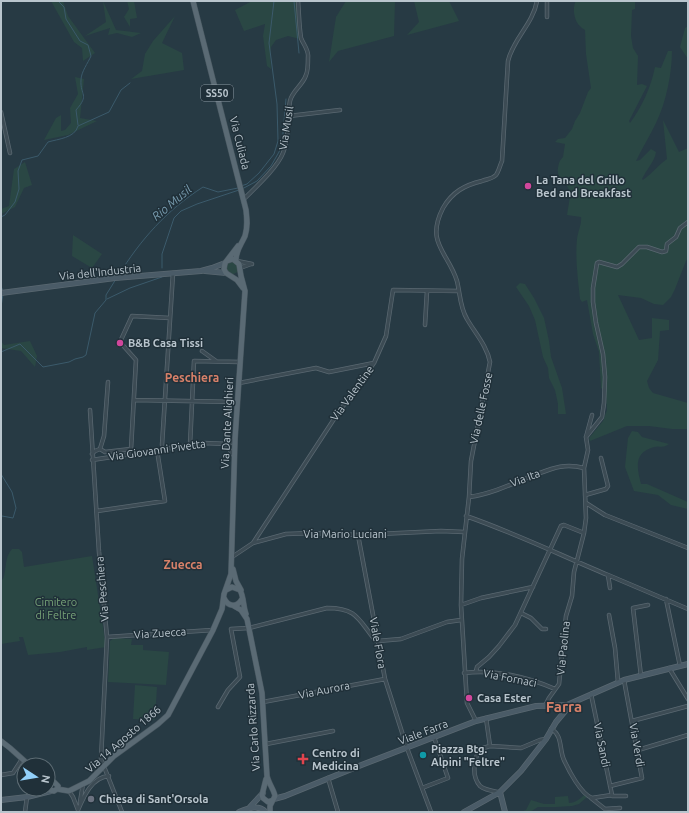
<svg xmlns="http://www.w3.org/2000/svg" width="689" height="813" viewBox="0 0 689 813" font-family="Ubuntu,sans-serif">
	<rect width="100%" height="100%" fill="#273a44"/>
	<path fill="#2a4744" d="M51,1H63L68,16L95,53L83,61L82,48L74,42Z
		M103,1L116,30L141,33L132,37L117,33L108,35L110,28L85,36L106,22Z
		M127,1H134L137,18L130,19V27L124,17L129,9Z
		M252,1H297L300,39L288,36L276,40L271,47L270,54L271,69L267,66L263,36L265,24L244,31L235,10Z
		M346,1H395L394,36L338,51L329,62L336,17Z
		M414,1H449L459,21L407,35L419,22Z
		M576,1H635V9L632,10L631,36L633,48L638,56L637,85L642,84L647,86L629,121L630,123C642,107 651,87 655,67L661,68L668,51H672C672,73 666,103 656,123C650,136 642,148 636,161L640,160L651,149L656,152C655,161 646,170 642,179L643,180C652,174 658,165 667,159L663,120L679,152L688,148V258L686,261L675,289L671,297L663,305L654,304L641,298L618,295L639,340L652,338V318L669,320V330L660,331L658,360L647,381L649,388L653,393L688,403V429H672L649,426H627L590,441L589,438L603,421L607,410L603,351L597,324L595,306V282L597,265L599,262H596L594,272L593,306L596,324L602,351L605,391L601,388L599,352L593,334L587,300L582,302L580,299C578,279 575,259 577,239C578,231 582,224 581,217L567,215C568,207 571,197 569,190C566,181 556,179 558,168C559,163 559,161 563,157L565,144L555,142L558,139L565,138L572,129L575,121L580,113L588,92L591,88L586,54L585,30C584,29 581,28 580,26C574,21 572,7 576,1Z
		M175,16L162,43L182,53L184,70L131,79L142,71L145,54L153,41Z
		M688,26V59L680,47L685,28Z
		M75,77L84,79L80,118L97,121L68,135L44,140L56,118L61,115V131L65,130L71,123L70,108L78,94Z
		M25,162L32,185L24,188L15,207L1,214V209L9,206L14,169Z
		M73,235L102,254L92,268L72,256Z
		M235,260L239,271L232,275L228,274L225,264Z
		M520,283L525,284L534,298L544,318L549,341L551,357L562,388L566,414H558V404L555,390L549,378L548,368L543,357L535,320L529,306L516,287Z
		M1,341L4,345L30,341L37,356L35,367L21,351L1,348Z
		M632,431L638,432L642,437L669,444C662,449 660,445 654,447C633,453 637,468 641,484H647L688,502V509L671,505L658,495L634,491L625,467L628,438Z
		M12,549H19L22,552L24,567L92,556L106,647L87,650V647L60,652L28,655L23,637H19L20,641L1,644V580L3,579C7,569 4,558 12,549Z
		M114,638L132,639L131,645H143V650L169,652L166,685L108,682L110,641Z
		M135,685L157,687L155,719L153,720L133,719Z
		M584,795L587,797L579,804L572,806L556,807H538L530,812H520L526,810L531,800L544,804H555V797L568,796L569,803C575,803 580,799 584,795Z"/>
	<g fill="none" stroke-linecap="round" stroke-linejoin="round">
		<path stroke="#3b5a6b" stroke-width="1" d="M58,1L64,7L66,19L80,41L88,45L91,56C88,63 81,72 81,80C80,96 90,94 76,110L78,125
			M294,1L299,53
			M241,186L247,184L259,173L274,154L278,141L277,104L269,43L274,1
			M242,189L257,181L271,166L279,152L282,144L286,99
			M1,217L5,215L15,202L19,189L18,171L22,160L38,156L48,142C58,139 75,138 78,126L109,112L121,90L130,83
			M162,268V254L174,218L181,211L197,204L239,190
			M118,276C141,239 166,211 203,187L218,192L238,188
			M1,286L3,291
			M107,299L130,288L162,277
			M1,307L3,294
			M1,352L20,344L43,367L69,362L75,359L83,357L86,355L95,313L106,300V295L116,279
			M1,474L12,492L16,508L13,518L2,516L1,517"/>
		<defs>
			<path id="street" d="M547,1V17
				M1,112L10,153
				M289,116L340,110
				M244,199C256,187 277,168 283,153C290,136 287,118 290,101C292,91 303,85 306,75C308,71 308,63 308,57C309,50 303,44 301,38C299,26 299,13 298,1
				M237,261L252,264
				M240,268L251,264
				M425,325L427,291
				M202,351L216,361
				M239,383L316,368L329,372L374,363
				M134,400L237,402
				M90,410L99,552L107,637L101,759L122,812
				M586,437L602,417L604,403L605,377L603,354L596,323L593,302V288L597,263L599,262L617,267L622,264L639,247H647L662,252L666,251L667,244L676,237L680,228L688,222
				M223,444L229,449L234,456
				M162,445L173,273
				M190,445L194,361L240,362
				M100,449L105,452L131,449L136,360L120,342L132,316L170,318
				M92,454L95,451L100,449L104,436L108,382
				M92,460L203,443L229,444L235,439
				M584,468L588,450L586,437L592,415
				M585,495L606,489L608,486L601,458
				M469,497C490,494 510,485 529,477C549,470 562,462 584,468L586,518L584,533L574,572L572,596L566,616L559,684L549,698L545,706
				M586,503L605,515L688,548
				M97,511L165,501L157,450
				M466,516C515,533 560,555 608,575L610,588
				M358,535L385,679L407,748L431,812
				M253,543L336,416L374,363L386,336L393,290L459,291
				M232,557L253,543L286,534L314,533L358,535L441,531L464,532
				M608,575L688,609
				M666,599L680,666
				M461,605L481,598L533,587
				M521,613L531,618L542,629H546
				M609,615L615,648L618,682
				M107,637L213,630
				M669,668L688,699
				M476,671L477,667L489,657L499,646L515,625L561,526L564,525L584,533
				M464,673C494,669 528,677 555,689
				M641,676L633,608L648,605
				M263,702L385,679
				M218,707L228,690L240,677L231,629L249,628L327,608C357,608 358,619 375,640L378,641L401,639L447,622L461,620
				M486,718L490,746L480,749C474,759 471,776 480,786C485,790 492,791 498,792
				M476,721L467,703L461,605L462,559L469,497L471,461L490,362C487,346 475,333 467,319C460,308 460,293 457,281C448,252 425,243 443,208C452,192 465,185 482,181C487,179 492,179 496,175C499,171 500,165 502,161L508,61C513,39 533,24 537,1
				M632,721L688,706
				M551,729C563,735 559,750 564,760C569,771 581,794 592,798L612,795L591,694
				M266,744L333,731
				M490,746L521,748L540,740L546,739
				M638,750L688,735
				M1,775L13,773L22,759
				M328,778L338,812
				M610,786L642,778L624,680
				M422,788L448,778L434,737
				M69,791L73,797L78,810
				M612,796H626
				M591,798L605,809L620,808
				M80,802L83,784
				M78,810C84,796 92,777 109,776
				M25,812L27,797"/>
			<path id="secondary" d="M205,271L226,273
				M1,293L115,278L201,271L212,268L225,263
				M500,792L505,812
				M274,799L285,796L364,764L476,721L536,706L567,705L624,680L688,664
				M1,800L27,797L51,791
				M250,807L263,793
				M239,812C249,808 258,804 266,812
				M464,812L500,792L521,771L546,739L556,722L566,710L567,705"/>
			<path id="primary" d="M193,1L246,210C247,219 248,227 245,236C241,245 236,250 236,260
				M238,246L225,263L224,269L226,273L237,280L243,288
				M233,569L236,581L241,590
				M226,590L232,587L240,590C244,597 243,606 246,614
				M224,598C228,607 237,608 242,599
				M234,606L241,610L247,619L262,693L267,776C269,784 274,790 275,796L270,806V812
				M1,741L10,748L29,765
				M266,779L262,795L263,798L268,802L273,800
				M50,783L48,787L50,790L54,791L57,789
				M50,783L54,782L58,786
				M57,789L69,791L89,781L114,756L158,724L168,715L213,630L222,609L224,594L231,574L235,439L245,291L241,276L239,264L233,259L227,261"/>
		</defs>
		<use href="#street" stroke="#5a6871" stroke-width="4.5"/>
		<use href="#secondary" stroke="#5a6871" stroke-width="6"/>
		<use href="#primary" stroke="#485760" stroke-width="6"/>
		<use href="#street" stroke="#3c4b54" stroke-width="3"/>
		<use href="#secondary" stroke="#4a5b67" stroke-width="4.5"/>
		<use href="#primary" stroke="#5a6a74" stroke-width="5"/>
	</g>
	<g fill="#d1479c" stroke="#203039" stroke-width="1.5">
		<circle cx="528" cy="186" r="4"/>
		<circle cx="120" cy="343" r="4"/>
		<circle cx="469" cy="698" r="4"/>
	</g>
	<circle fill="#0f9aa8" stroke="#203039" stroke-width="1.5" cx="423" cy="755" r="4"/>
	<path fill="#e0444e" stroke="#203039" stroke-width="1.5" d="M301 753h4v4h4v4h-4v4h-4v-4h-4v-4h4z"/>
	<circle fill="#6b7280" stroke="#203039" stroke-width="1.5" cx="91" cy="799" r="4"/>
	<g text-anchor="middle" stroke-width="3" stroke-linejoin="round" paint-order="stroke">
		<rect fill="#203039" stroke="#8b98a1" stroke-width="1" x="201" y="85" width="32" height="16" rx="3"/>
		<g font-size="10" font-weight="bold" fill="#b9c5cd">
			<text x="217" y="97">SS50</text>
		</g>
		<g font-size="11" fill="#b9c5cd" stroke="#203039">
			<text transform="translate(286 128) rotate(-81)" y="4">Via Musil</text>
			<text transform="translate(240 143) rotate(76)" y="4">Via Culiada</text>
			<text transform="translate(100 272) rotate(-6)" y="4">Via dell'Industria</text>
			<text transform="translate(352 393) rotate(-54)" y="4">Via Valentine</text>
			<text transform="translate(481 408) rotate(-78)" y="4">Via delle Fosse</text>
			<text transform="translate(227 423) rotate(-87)" y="4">Via Dante Alighieri</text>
			<text transform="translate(157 450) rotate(-8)" y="4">Via Giovanni Pivetta</text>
			<text transform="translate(525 478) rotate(-21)" y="4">Via Ita</text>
			<text x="345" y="538">Via Mario Luciani</text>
			<text transform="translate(102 589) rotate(-95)" y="4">Via Peschiera</text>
			<text transform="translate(160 633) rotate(-4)" y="4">Via Zuecca</text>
			<text transform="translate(378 643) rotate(80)" y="4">Viale Flora</text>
			<text transform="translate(563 648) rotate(-84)" y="4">Via Paolina</text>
			<text transform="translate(510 678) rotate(11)" y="4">Via Fornaci</text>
			<text transform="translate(324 690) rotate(-11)" y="4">Via Aurora</text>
			<text transform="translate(253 727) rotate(-94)" y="4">Via Carlo Rizzarda</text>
			<text transform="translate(423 732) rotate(-21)" y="4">Viale Farra</text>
			<text transform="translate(123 739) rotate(-41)" y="4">Via 14 Agosto 1866</text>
			<text transform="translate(602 745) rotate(78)" y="4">Via Sandi</text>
			<text transform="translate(637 745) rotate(80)" y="4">Via Verdi</text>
		</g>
		<g font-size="11" font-weight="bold" fill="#b9c5cd" stroke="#203039" text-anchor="start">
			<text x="536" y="184">La Tana del Grillo<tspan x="536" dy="13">Bed and Breakfast</tspan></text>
			<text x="128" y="347">B&amp;B Casa Tissi</text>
			<text x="477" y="702">Casa Ester</text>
			<text x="431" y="753">Piazza Btg.<tspan x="431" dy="13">Alpini "Feltre"</tspan></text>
			<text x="312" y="757">Centro di<tspan x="312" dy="13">Medicina</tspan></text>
			<text x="99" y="803">Chiesa di Sant'Orsola</text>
		</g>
		<g font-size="11" fill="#77a378" stroke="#203039">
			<text x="56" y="606">Cimitero<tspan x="56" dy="13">di Feltre</tspan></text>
		</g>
		<g font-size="12" font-style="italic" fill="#799db0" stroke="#203039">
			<text transform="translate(172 203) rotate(-40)" y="4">Rio Musil</text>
		</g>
		<g font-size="12" font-weight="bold" fill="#d88169" stroke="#203039">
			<text x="192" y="382">Peschiera</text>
			<text x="183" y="569">Zuecca</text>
		</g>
		<g font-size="15" font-weight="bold" fill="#d88169" stroke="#203039">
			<text x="564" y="712">Farra</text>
		</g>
	</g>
	<rect width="689" height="813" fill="none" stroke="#b9c5cd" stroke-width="4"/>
	<g transform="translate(36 777) rotate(102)"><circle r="19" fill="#203039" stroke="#5d6c74"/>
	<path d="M0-3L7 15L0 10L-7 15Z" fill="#92d0fa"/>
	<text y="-6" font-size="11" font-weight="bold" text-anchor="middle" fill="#b9c5cd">N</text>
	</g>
</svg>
